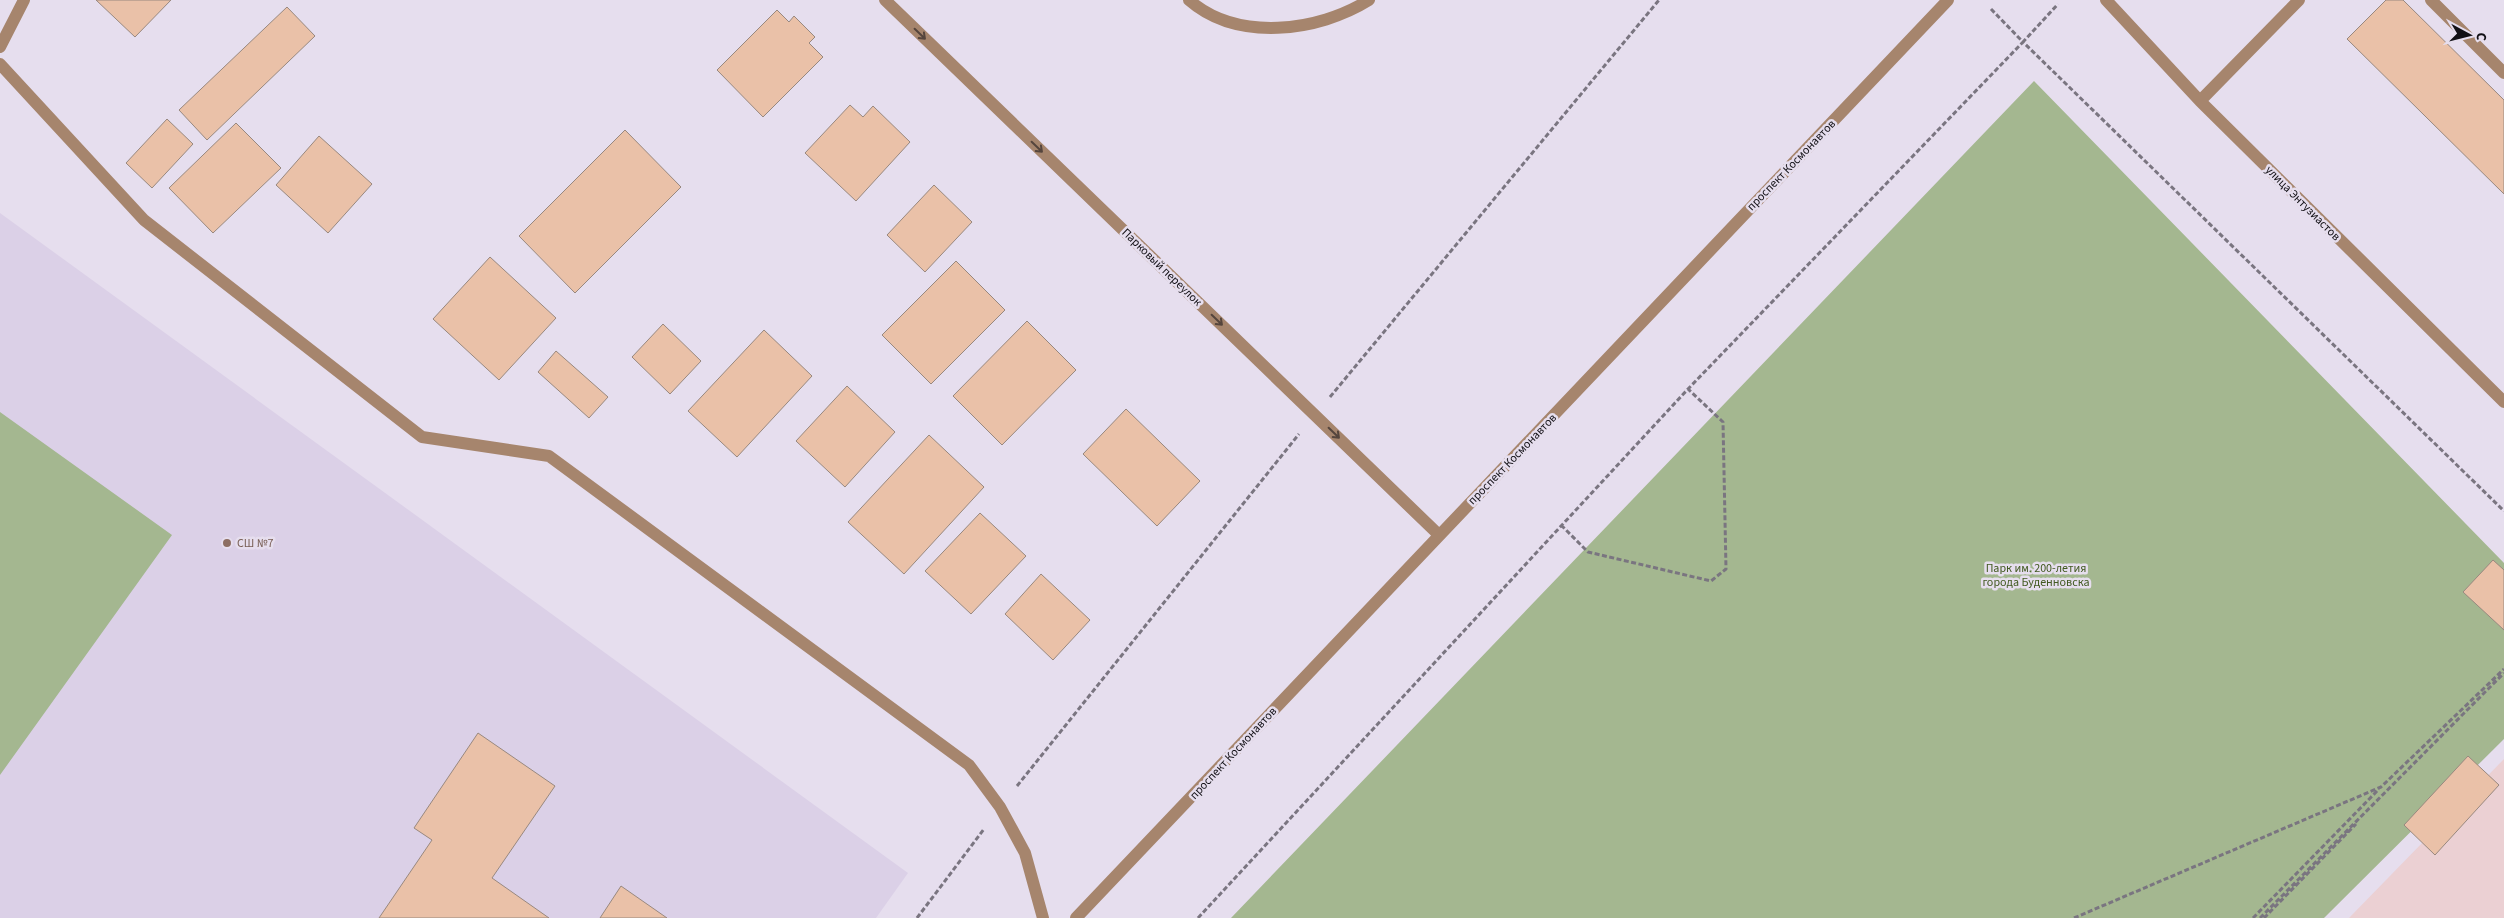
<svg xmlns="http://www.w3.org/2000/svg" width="2504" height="918" viewBox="0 0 2504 918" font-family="'Source Sans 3',sans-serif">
	<rect width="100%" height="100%" fill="#e6deee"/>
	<path fill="#dbd0e7" d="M0,213L908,873L876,918H0Z"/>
	<path fill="#ebd0d3" d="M2504,759V918H2349Z"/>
	<path fill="#a4b790" d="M2034,81L2504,563V739L2324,918H1231Z
		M0,412L172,535L0,775Z"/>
	<path fill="#eac1a8" stroke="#98887f" d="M96,0H171L135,37Z
		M2386,0H2403L2504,100V194L2347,39Z
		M287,7L315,36L207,140L179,110Z
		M777,10L789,22L794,16L815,37L809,43L823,57L763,117L717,70Z
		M850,105L863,117L873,106L910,142L856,201L805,153Z
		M167,119L193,144L152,188L126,163Z
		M236,123L281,168L213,233L169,188Z
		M625,130L681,187L575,293L519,236Z
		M319,136L372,184L328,233L276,185Z
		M934,185L972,222L925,272L887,235Z
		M490,257L556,318L499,380L433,319Z
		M956,261L1005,310L931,384L882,335Z
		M1027,321L1076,370L1002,445L953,396Z
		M663,324L701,361L670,394L632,357Z
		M764,330L812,376L737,457L688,411Z
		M556,351L608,397L589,418L538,372Z
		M847,386L895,432L845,487L796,441Z
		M1126,409L1200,481L1157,526L1083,454Z
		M929,435L984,487L904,574L848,522Z
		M980,513L1026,556L971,614L925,571Z
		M2493,560L2504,570V630L2463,592Z
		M1041,574L1090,620L1053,660L1005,614Z
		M478,733L555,786L492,878L549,918H379L432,840L414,828Z
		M2468,756L2499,785L2435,855L2404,825Z
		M621,886L667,918H600Z"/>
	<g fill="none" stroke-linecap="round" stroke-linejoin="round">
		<path stroke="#7a7580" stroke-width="3" stroke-dasharray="5 2.5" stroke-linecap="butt" d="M1991,9L2023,42L2058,4
			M1330,397L1659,0
			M1561,525L1588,552L1711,581L1726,569L1723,422L1688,389
			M1017,786L1299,434
			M917,918L984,829
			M1198,918L1688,389L2023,42L2504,511
			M2074,918L2381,787L2504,669
			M2253,918L2379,789
			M2260,918L2504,673
			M2264,918L2356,824"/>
		<path stroke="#a6856d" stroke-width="12" d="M885,0L1439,535
			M1189,0C1237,42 1318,32 1369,0
			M2106,0L2200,101L2504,402
			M2431,0L2504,73
			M0,47L24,0
			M0,64L144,220L422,437L549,456L969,765L1000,807L1025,853L1043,918
			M2200,101L2299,0
			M1076,918L1948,0"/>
	</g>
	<defs><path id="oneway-shaft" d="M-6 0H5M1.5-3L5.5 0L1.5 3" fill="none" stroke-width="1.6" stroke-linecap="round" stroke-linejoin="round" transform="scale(1.25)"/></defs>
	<g stroke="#55453d">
		<use href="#oneway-shaft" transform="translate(920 34) rotate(44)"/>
		<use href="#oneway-shaft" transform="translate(1037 147) rotate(44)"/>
		<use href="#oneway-shaft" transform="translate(1217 320) rotate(44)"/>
		<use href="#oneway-shaft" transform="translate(1334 433) rotate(44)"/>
	</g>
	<circle fill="#8d6e63" stroke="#e6deee" stroke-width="2" cx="227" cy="543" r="5"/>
	<g text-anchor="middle" stroke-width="5" stroke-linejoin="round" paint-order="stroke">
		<g font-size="12" fill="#121015" stroke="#e6deee">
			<text transform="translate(1791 165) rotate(-46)" y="4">проспект Космонавтов</text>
			<text transform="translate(2303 203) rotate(45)" y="4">улица Энтузиастов</text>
			<text transform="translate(1162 267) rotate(44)" y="4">Парковый переулок</text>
			<text transform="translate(1512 459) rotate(-46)" y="4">проспект Космонавтов</text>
			<text transform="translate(1233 753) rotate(-47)" y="4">проспект Космонавтов</text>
		</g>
		<g font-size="12" fill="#785e54" stroke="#e6deee" text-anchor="start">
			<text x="237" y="547">СШ №7</text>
		</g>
		<g font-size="12" fill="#425a21" stroke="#e6deee">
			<text x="2036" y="572">Парк им. 200-летия<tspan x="2036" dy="14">города Буденновска</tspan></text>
		</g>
	</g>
	<g transform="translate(2469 35) rotate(97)" stroke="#e6deee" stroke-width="4" paint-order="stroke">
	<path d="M0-4L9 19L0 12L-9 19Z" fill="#121015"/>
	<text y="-8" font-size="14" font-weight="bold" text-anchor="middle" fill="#121015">С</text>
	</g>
</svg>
